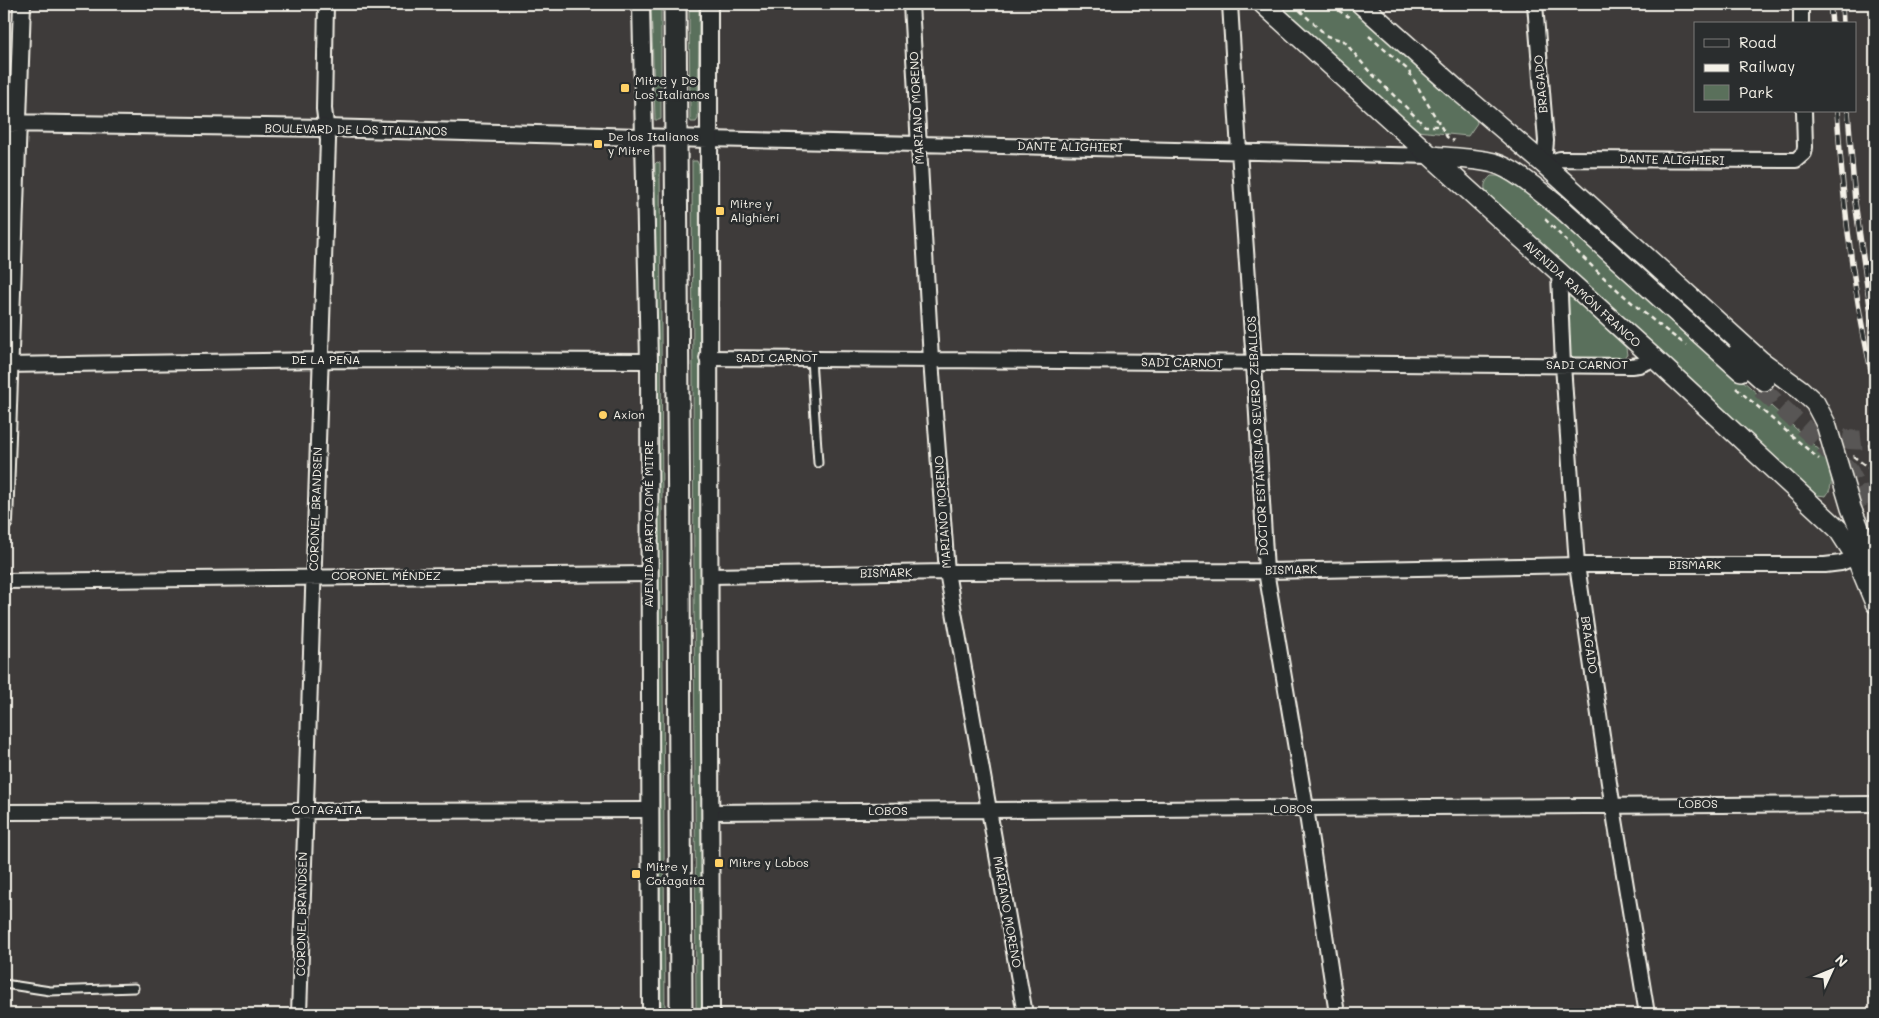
<svg xmlns="http://www.w3.org/2000/svg" width="1879" height="1018" viewBox="0 0 1879 1018" font-family="Mali,sans-serif">
	<rect width="100%" height="100%" fill="#3e3b3a"/>
	<filter id="ink" filterUnits="userSpaceOnUse"><feTurbulence type="fractalNoise" baseFrequency=".02" numOctaves="2"/><feDisplacementMap in="SourceGraphic" scale="10" xChannelSelector="R" yChannelSelector="G"/><feConvolveMatrix kernelMatrix="1 2 1 2 8 2 1 2 1" color-interpolation-filters="sRGB"/></filter>
	<g filter="url(#ink)">
		<path fill="#5a705b" stroke="#a7b0a2" d="M651,4H661V119L659,120H655V117Z
			M689,4H699L698,119L696,122H691L690,120Z
			M1275,4H1351L1475,115L1477,123L1468,136L1417,131Z
			M692,161H697L699,166L703,1014H696Z
			M657,162L660,163L665,1014H661L655,164Z
			M1491,176H1498L1519,184L1687,330L1825,455C1830,469 1836,483 1826,496L1817,495L1809,491L1487,197C1484,187 1483,183 1491,176Z
			M1569,297L1575,299L1626,348L1627,355L1622,359H1571L1568,355L1566,300Z"/>
		<g fill="none" stroke-linecap="round" stroke-linejoin="round">
			<path stroke="#595654" stroke-width="19" stroke-dasharray="19 9" stroke-linecap="butt" d="M1761,389L1823,445L1849,471L1875,522
				M1817,427C1835,438 1856,445 1875,436"/>
			<defs>
				<path id="service" d="M811,359L818,463
					M4,984L50,991L134,988"/>
				<path id="minor" d="M911,4L931,360L947,572L1025,1014
					M1230,4L1239,151L1254,363L1266,571L1306,808L1337,1014
					M1535,4L1546,141L1544,164L1560,159L1796,160L1804,153L1805,147L1804,111
					M1801,4V24
					M708,139L1432,156
					M1559,273L1563,365L1577,565L1609,783L1647,1014
					M707,358L1631,366L1639,365L1655,359
					M4,365L322,360L649,361
					M710,576L947,572L1266,571L1577,565H1825L1841,563L1863,554
					M4,581L649,574
					M4,812L651,810
					M711,812L1875,804
					M299,1014C307,723 320,432 328,140L324,109L326,4"/>
				<path id="tertiary" d="M641,4L649,361L651,1014
					M709,4C707,341 711,677 711,1014
					M4,123L326,128L708,139
					M4,522L22,4"/>
				<path id="secondary" d="M1263,4L1655,359L1838,529L1856,557L1875,603
					M1361,4L1455,88L1544,164L1761,361L1801,390L1815,403L1826,424L1851,508L1875,567
					M1432,156C1452,158 1475,158 1494,163C1515,169 1544,195 1562,209L1741,371
					M1735,355L1764,381"/>
				<path id="primary" d="M675,4C678,341 680,677 681,1014"/>
			</defs>
			<use href="#service" stroke="#f4f1e8" stroke-width="11"/>
			<use href="#minor" stroke="#f4f1e8" stroke-width="18"/>
			<use href="#tertiary" stroke="#f4f1e8" stroke-width="20"/>
			<use href="#secondary" stroke="#f4f1e8" stroke-width="22"/>
			<use href="#primary" stroke="#f4f1e8" stroke-width="25"/>
			<path stroke="#f4f1e8" stroke-width="2.5" stroke-dasharray="5 4" stroke-linecap="butt" d="M1293,4L1327,36L1344,41L1368,70L1425,126H1441
				M1332,4L1336,9L1349,17
				M1369,36L1408,70L1447,137L1454,141
				M1545,219C1588,264 1635,309 1686,345
				M1736,388L1819,459
				M1869,444L1875,463
				M1853,456L1873,471L1875,470"/>
			<use href="#service" stroke="#2a2d2e" stroke-width="7"/>
			<use href="#minor" stroke="#2a2d2e" stroke-width="14"/>
			<use href="#tertiary" stroke="#2a2d2e" stroke-width="16"/>
			<use href="#secondary" stroke="#2a2d2e" stroke-width="19"/>
			<use href="#primary" stroke="#2a2d2e" stroke-width="21"/>
			<defs>
				<path id="rail" d="M1830,4L1832,24
					M1842,4L1843,24
					M1837,111C1843,204 1853,296 1875,387
					M1848,111L1855,202L1875,341"/>
			</defs>
			<use href="#rail" stroke="#f4f1e8" stroke-width="5.5"/>
			<use href="#rail" stroke="#2a2d2e" stroke-width="4" stroke-dasharray="11" stroke-linecap="butt"/>
		</g>
	</g>
	<g fill="#ffd166" stroke="#2a2d2e" stroke-width="2">
		<rect x="620" y="83" width="10" height="10" rx="2.5"/>
		<rect x="593" y="139" width="10" height="10" rx="2.5"/>
		<rect x="715" y="206" width="10" height="10" rx="2.5"/>
		<circle cx="603" cy="415" r="5"/>
		<rect x="714" y="858" width="10" height="10" rx="2.5"/>
		<rect x="631" y="869" width="10" height="10" rx="2.5"/>
	</g>
	<g text-anchor="middle" stroke-width="5" stroke-linejoin="round" paint-order="stroke">
		<g font-size="12" fill="#f4f1e8" stroke="#2a2d2e" text-anchor="start">
			<text x="635" y="85">Mitre y De<tspan x="635" dy="14">Los Italianos</tspan></text>
			<text x="608" y="141">De los Italianos<tspan x="608" dy="14">y Mitre</tspan></text>
			<text x="730" y="208">Mitre y<tspan x="730" dy="14">Alighieri</tspan></text>
			<text x="613" y="419">Axion</text>
			<text x="729" y="867">Mitre y Lobos</text>
			<text x="646" y="871">Mitre y<tspan x="646" dy="14">Cotagaita</tspan></text>
		</g>
		<g font-size="12" fill="#f4f1e8" stroke="#2a2d2e">
			<text transform="translate(1541 84) rotate(-95)" y="4">BRAGADO</text>
			<text transform="translate(917 108) rotate(-93)" y="4">MARIANO MORENO</text>
			<text transform="translate(356 130) rotate(1)" y="4">BOULEVARD DE LOS ITALIANOS</text>
			<text transform="translate(1070 147) rotate(1)" y="4">DANTE ALIGHIERI</text>
			<text transform="translate(1672 160) rotate(1)" y="4">DANTE ALIGHIERI</text>
			<text transform="translate(1582 294) rotate(42)" y="4">AVENIDA RAMÓN FRANCO</text>
			<text x="777" y="362">SADI CARNOT</text>
			<text x="326" y="364">DE LA PEÑA</text>
			<text transform="translate(1182 363) rotate(1)" y="4">SADI CARNOT</text>
			<text x="1587" y="369">SADI CARNOT</text>
			<text transform="translate(1258 436) rotate(-93)" y="4">DOCTOR ESTANISLAO SEVERO ZEBALLOS</text>
			<text transform="translate(316 509) rotate(-88)" y="4">CORONEL BRANDSEN</text>
			<text transform="translate(943 512) rotate(-94)" y="4">MARIANO MORENO</text>
			<text transform="translate(649 524) rotate(-90)" y="4">AVENIDA BARTOLOMÉ MITRE</text>
			<text x="1695" y="569">BISMARK</text>
			<text transform="translate(1291 570) rotate(-1)" y="4">BISMARK</text>
			<text transform="translate(886 573) rotate(-1)" y="4">BISMARK</text>
			<text x="386" y="580">CORONEL MÉNDEZ</text>
			<text transform="translate(1589 645) rotate(82)" y="4">BRAGADO</text>
			<text x="1698" y="808">LOBOS</text>
			<text x="1293" y="813">LOBOS</text>
			<text x="327" y="814">COTAGAITA</text>
			<text x="888" y="815">LOBOS</text>
			<text transform="translate(1007 912) rotate(80)" y="4">MARIANO MORENO</text>
			<text transform="translate(302 914) rotate(-89)" y="4">CORONEL BRANDSEN</text>
		</g>
	</g>
	<rect width="1879" height="1018" fill="none" stroke="#2a2d2e" stroke-width="20"/>
	<rect x="10" y="10" width="1859" height="998" fill="none" stroke="#f4f1e8" stroke-width="2" filter="url(#ink)"/>
	<rect x="1694" y="22" width="162" height="90" fill="#2a2d2e" stroke="#7b7b78"/>
	<rect x="1704" y="39" width="25" height="8" fill="#2a2d2e" stroke="#7b7b78"/>
	<text x="1739" y="48" font-size="15" fill="#f4f1e8">Road</text>
	<rect x="1704" y="64" width="25" height="8" fill="#f4f1e8" stroke="#7b7b78"/>
	<text x="1739" y="72" font-size="15" fill="#f4f1e8">Railway</text>
	<rect x="1704" y="85" width="25" height="15" fill="#5a705b" stroke="#7b7b78"/>
	<text x="1739" y="98" font-size="15" fill="#f4f1e8">Park</text>
	<g transform="translate(1832 970) rotate(46)" stroke="#2a2d2e" stroke-width="4" paint-order="stroke">
	<path d="M0-4L9 19L0 12L-9 19Z" fill="#f4f1e8"/>
	<text y="-8" font-size="14" font-weight="bold" text-anchor="middle" fill="#f4f1e8">N</text>
	</g>
</svg>
